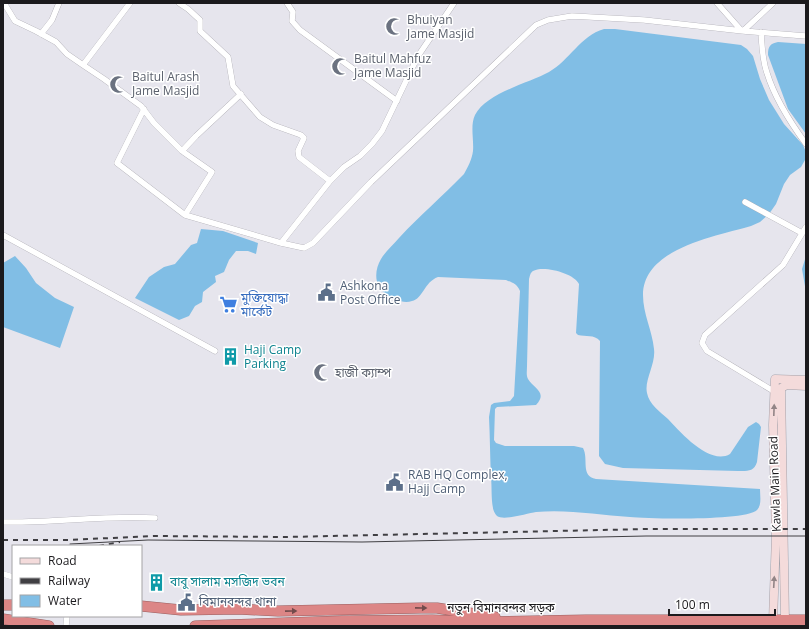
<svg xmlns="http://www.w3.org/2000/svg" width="809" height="629" viewBox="0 0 809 629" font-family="'Open Sans','Noto Sans Bengali',sans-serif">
	<rect width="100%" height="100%" fill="#e6e5ed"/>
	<path fill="#81bee5" d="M604,29H615L741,45L747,49L753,56L760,79L769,100L784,124L803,145L806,152L805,160L801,167L790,175L784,184L776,204L769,214L760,222L751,226C717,236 643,248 643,295C643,314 652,330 654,349C656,364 644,380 647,393C649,404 660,412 668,419C680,432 710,466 730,454L748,427L756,422L759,424L761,427L757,462C754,472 747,471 738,471L623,468L605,464L599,456L600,341C594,334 586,337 578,335L576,333L579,284C574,273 543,265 533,271C530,273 530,276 529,279L527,366C527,371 526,375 528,379C534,389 548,392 536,405L497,407L495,409L494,440L496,443L505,446H574L583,448C589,459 580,476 596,479L760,489C760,496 762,505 757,510C746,521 649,519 630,517C599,515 567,509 536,512C528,513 504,521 497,516C495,514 493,510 493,508C491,498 492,487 491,478C490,457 490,437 489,417L491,405L494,403L510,401L514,396L520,291C517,284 513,283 506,280L438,277C424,282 423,299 412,301C403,304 394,299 386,294C374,286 374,271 381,259C385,252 393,245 399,238C420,215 443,196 464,174C468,167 472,159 473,151C474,140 470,125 475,115C486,93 529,83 549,72C570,60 580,36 604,29Z
		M778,42L806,44V134L788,109L768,55C768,46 770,44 778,42Z
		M201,229L223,231L258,243L256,254L248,251H236L229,260L224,272L215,276L216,282L203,292L202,302L195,306L189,316L179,320L135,298L149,277L164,267L175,264L191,245L197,243Z
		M15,256L26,268L36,283L55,298L74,307L60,348L3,327V263Z
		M806,256V292L802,269Z"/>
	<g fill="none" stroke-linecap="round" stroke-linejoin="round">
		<defs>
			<path id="street" d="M4,3L15,21L36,31L56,42L67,54L83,65L104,79L141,106L154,123L182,151L212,172L185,215L281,243L304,248L313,243L371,182L536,25L548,20L572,16L644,20L743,31L806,36
				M179,3L188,9L200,20V31L228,57L233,86L260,117L273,125L301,135L304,138L298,151L299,157L330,181
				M287,3L293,12L292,21L300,30L397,101
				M717,3L740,29L743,31L773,3
				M761,32C762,46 762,59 767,73C775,99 790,122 806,144
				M41,34L52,20L59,3
				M83,65L130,3
				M144,109L117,163L185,215
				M182,151L196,136L241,94
				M745,202L802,233
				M3,235L215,351
				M281,243L330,181L344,167L360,156L372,144L382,131L418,56L454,3
				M775,392L707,351L702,343L705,335L783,265L806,227
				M3,522C54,523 104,515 155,518
				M3,574L13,577
				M66,626L67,616"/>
			<path id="secondary" d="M773,621L776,536L773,425L775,379L806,380
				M785,621L781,388L787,385L806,386"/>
			<path id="highway" d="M3,605H13
				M141,606L181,610L238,609L278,611L421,608H437L495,617
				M3,619L49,626
				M195,626L342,621L432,620L487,622L586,620H806"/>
		</defs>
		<use href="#street" stroke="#a4a2aa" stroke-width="6"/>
		<use href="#secondary" stroke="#a4a2aa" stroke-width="9"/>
		<use href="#highway" stroke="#986061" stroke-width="11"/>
		<use href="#street" stroke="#fff" stroke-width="5.5"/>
		<use href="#secondary" stroke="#f4dbdb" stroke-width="8"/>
		<use href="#highway" stroke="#dc8686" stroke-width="10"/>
		<path stroke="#403f43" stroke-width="1" d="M70,544L148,540L362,542L646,536H806"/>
		<path stroke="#403f43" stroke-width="2" stroke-dasharray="5 5" stroke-linecap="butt" d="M3,540H68L154,536L286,537L647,529H806
			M99,546L120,542"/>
	</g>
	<defs><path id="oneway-solid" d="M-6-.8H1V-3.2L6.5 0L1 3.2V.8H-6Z"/></defs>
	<g fill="#928486">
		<use href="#oneway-solid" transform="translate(774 410) rotate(-88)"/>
		<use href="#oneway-solid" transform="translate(774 582) rotate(-87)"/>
	</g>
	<g fill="#724b4c">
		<use href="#oneway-solid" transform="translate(421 608) rotate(1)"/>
		<use href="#oneway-solid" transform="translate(291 611) rotate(-1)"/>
	</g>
	<defs>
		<symbol id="mosque-bare" viewBox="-9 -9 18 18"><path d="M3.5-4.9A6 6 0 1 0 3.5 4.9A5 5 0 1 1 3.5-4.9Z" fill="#6b7280" stroke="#fff" stroke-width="2.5" paint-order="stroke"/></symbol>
		<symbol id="civic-bare" viewBox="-9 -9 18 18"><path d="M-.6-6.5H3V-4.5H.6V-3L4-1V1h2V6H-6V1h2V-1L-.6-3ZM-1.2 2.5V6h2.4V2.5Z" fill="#5c6f8a" stroke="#fff" stroke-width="2.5" paint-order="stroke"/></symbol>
		<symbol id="supermarket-bare" viewBox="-9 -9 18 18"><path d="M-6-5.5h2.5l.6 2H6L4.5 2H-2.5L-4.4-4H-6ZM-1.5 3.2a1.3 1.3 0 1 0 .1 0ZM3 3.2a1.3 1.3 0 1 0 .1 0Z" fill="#3f7fe0" stroke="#fff" stroke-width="2.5" paint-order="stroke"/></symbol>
		<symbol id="building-bare" viewBox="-9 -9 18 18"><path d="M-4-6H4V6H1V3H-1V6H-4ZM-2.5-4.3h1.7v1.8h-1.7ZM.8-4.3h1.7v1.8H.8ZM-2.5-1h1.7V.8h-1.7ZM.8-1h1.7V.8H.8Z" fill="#0f9aa8" stroke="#fff" stroke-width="2.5" paint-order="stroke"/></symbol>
	</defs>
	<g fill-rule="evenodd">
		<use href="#mosque-bare" x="382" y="14" width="25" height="25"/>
		<use href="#mosque-bare" x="328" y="54" width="25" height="25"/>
		<use href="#mosque-bare" x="106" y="72" width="25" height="25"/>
		<use href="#civic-bare" x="314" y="280" width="25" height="25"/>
		<use href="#supermarket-bare" x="216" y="292" width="25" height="25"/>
		<use href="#building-bare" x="218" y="344" width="25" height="25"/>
		<use href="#mosque-bare" x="310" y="360" width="25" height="25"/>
		<use href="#civic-bare" x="382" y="470" width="25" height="25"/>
		<use href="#building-bare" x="144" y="570" width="25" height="25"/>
		<use href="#civic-bare" x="174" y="590" width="25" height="25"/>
	</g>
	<g text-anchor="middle" stroke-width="3" stroke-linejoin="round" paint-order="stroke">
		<g font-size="12" fill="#5b616d" stroke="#fff" text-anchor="start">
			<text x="407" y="24">Bhuiyan<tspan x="407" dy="14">Jame Masjid</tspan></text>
			<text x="354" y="63">Baitul Mahfuz<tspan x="354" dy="14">Jame Masjid</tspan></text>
			<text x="132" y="81">Baitul Arash<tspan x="132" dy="14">Jame Masjid</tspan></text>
			<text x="335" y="377">হাজী ক্যাম্প</text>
		</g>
		<g font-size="12" fill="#4e5e75" stroke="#fff" text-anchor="start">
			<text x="340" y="290">Ashkona<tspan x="340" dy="14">Post Office</tspan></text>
			<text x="408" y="479">RAB HQ Complex,<tspan x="408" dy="14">Hajj Camp</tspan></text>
			<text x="199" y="606">বিমানবন্দর থানা</text>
		</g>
		<g font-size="12" fill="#366cbe" stroke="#fff" text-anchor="start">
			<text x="241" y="302">মুক্তিযোদ্ধা<tspan x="241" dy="14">মার্কেট</tspan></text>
		</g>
		<g font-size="12" fill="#0d838f" stroke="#fff" text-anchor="start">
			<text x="244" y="354">Haji Camp<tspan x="244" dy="14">Parking</tspan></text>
			<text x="170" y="586">বাবু সালাম মসজিদ ভবন</text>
		</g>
		<g font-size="12" fill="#1b1a1d" stroke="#fff">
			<text transform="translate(775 484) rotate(-92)" y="4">Kawla Main Road</text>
			<text x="501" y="612">নতুন বিমানবন্দর সড়ক</text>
		</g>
	</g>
	<rect width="809" height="629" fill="none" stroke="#1b1a1d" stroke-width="8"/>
	<rect x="12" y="545" width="130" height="72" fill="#ffffff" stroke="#a4a3a5"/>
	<rect x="20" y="558" width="20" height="6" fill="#f4dbdb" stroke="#a4a3a5"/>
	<text x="48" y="565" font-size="12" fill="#1b1a1d">Road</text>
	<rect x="20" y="578" width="20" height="6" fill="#403f43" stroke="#a4a3a5"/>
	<text x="48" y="585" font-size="12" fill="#1b1a1d">Railway</text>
	<rect x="20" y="595" width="20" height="12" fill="#81bee5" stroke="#a4a3a5"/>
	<text x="48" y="605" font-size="12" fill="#1b1a1d">Water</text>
	<path d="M669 609v6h106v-6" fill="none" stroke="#1b1a1d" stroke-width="2"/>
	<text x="675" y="609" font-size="12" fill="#1b1a1d" stroke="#ffffff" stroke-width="3" paint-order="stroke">100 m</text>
</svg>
